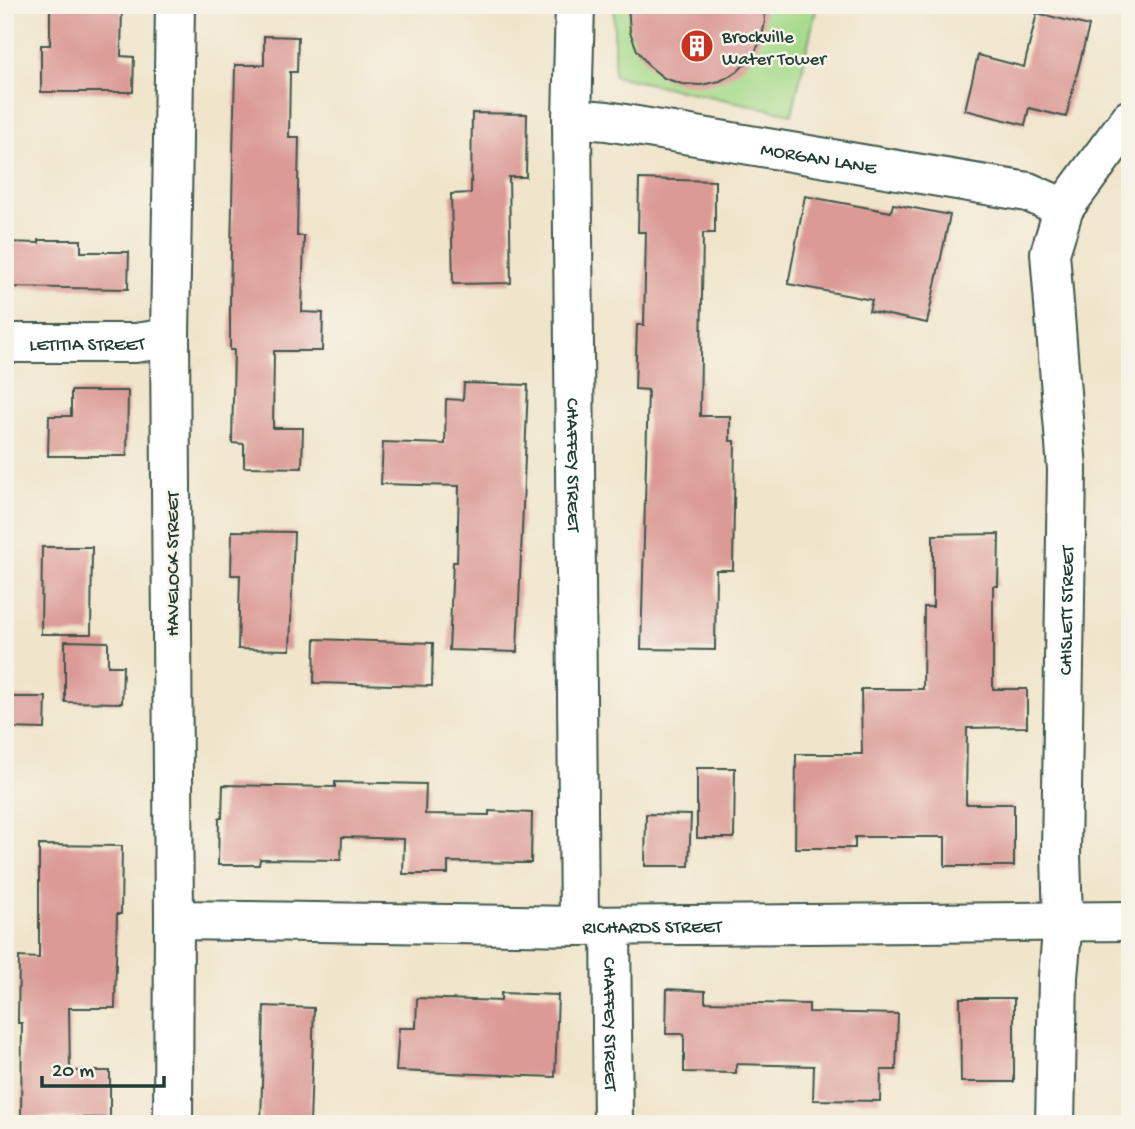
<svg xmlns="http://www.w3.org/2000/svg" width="1135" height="1129" viewBox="0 0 1135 1129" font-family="'Gochi Hand',sans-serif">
	<rect width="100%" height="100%" fill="#f7f3e8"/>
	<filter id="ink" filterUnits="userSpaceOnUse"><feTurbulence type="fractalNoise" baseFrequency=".0143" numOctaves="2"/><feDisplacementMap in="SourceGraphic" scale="14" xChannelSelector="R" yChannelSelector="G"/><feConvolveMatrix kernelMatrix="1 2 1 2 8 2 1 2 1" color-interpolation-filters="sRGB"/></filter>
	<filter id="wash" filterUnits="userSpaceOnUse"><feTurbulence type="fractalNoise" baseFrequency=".00686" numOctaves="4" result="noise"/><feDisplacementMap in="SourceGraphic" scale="28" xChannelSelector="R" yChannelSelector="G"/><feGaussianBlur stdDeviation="1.57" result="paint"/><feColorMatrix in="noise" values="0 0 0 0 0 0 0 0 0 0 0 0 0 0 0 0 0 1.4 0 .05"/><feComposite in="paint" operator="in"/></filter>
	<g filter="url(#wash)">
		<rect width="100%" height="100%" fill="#f0e5cb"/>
		<path fill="#a6da8a" stroke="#628c5f" stroke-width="2" d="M614,5H817L792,114L614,76Z"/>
		<g id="blocks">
			<path fill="#db9a95" d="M50,5H122L121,56L134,57L133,92H41V45H50Z
				M628,5H764L765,22L761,41L751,58L737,72L720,81L701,85L682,84L664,78L649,66L637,50L630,32Z
				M1037,13L1089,26L1066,117L1029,108L1025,125L965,110L978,55L1024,67Z
				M264,36L298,37L297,72H290L289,137H299L297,236H304L302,312L323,313L322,351H274L273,428H303L302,468L244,467V444L232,443L234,350H230V299L235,65H264Z
				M472,113L527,114L526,177H509L511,283L453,284L451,194L471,193Z
				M639,179L715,181V233H703L700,416H730V441H735L733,570H716L715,650L641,649L648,390L635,389L637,325H644L646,232H638Z
				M805,196L891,212L893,204L950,215L927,323L869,311L872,300L788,284Z
				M39,240H81V252H129L128,289L5,287V242L39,243Z
				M464,383L528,385L517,652L449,650L453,562H457L459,486L381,484L383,442L445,444L446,399L463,400Z
				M71,391H128L127,456H48L49,416H71Z
				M232,531L294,532L290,650L238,649L240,575H231Z
				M999,534L998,586H993V689H1027V727L967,728L966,804H1014V866H945V837H855V848H795L796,754H862L861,689H923L924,607H933V535Z
				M42,547H92L91,634H41Z
				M315,639L433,643L432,686L314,683Z
				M65,641L108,642V666H123L122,703L65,702Z
				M5,697H46L45,729L5,728Z
				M697,768H735L734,838H697Z
				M335,782L426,784L425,814L489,815V811L532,813L531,863L448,862V874H403L404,839L342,837L341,860L260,859L259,865H218L219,818H222L223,785L335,787Z
				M646,814L691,815L689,866H645Z
				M39,845L122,846L121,914H117L115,1008H69L70,1071H110V1118L21,1117L22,1023H18L19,957L39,958Z
				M667,989L705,991V1002L809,1004V1012L898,1014L896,1070H881L880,1101L813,1100L814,1066L736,1064V1073L684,1072V1034H666Z
				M501,993L558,995L555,1077L396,1071L399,1028H416L417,998L501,1001Z
				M960,998H1014V1082H961Z
				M264,1006L314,1008L310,1124H261Z"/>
		</g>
	</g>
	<g filter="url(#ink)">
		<use href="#blocks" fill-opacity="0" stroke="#3e564b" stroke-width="2"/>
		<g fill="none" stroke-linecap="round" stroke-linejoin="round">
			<defs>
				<g id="minor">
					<path id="s1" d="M575,5L572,118L579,926"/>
					<path id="s2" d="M572,118L607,121L1028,192L1064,208"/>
					<path id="s3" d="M5,343H135L170,338"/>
					<path id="s4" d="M174,920L579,926L1130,921"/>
					<path id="s5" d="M611,926L613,1124"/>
					<path d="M173,1124L174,920L170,338L175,5"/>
					<path id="s6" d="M1055,1124L1058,977L1063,921L1061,854L1067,469L1050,253L1064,208L1130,119"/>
				</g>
			</defs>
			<use href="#minor" stroke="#3e564b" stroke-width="42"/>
			<use href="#minor" stroke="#fff" stroke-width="38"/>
		</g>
	</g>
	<defs>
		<symbol id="building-disc" viewBox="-11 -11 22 22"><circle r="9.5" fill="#c8321e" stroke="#f7f3e8"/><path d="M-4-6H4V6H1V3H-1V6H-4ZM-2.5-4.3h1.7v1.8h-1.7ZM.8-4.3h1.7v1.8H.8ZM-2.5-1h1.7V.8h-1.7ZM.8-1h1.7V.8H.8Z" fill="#fff"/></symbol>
	</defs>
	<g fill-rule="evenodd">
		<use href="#building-disc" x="678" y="27" width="38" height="38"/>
	</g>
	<g text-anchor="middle" stroke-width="5" stroke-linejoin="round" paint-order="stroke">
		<g font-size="19" fill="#1f3d34" stroke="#f7f3e8" text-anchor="start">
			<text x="722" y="42">Brockville<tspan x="722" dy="22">Water Tower</tspan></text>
		</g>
		<g font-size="19" fill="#1f3d34" stroke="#f7f3e8">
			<text dy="7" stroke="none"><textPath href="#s2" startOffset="250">MORGAN LANE</textPath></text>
			<text dy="7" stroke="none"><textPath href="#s3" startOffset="82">LETITIA STREET</textPath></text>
			<text dy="7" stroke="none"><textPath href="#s1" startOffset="460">CHAFFEY STREET</textPath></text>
			<text transform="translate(171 564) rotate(-90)" y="7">HAVELOCK STREET</text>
			<text dy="7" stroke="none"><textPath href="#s6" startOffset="514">CHISLETT STREET</textPath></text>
			<text dy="7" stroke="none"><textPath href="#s4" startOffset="478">RICHARDS STREET</textPath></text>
			<text dy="7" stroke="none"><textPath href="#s5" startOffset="98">CHAFFEY STREET</textPath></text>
		</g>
	</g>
	<rect width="1135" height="1129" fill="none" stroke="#f7f3e8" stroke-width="28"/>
	<path d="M42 1076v10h122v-10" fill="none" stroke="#1f3d34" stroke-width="3.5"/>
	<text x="52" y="1076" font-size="21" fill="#1f3d34" stroke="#f7f3e8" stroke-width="5" paint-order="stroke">20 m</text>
</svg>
